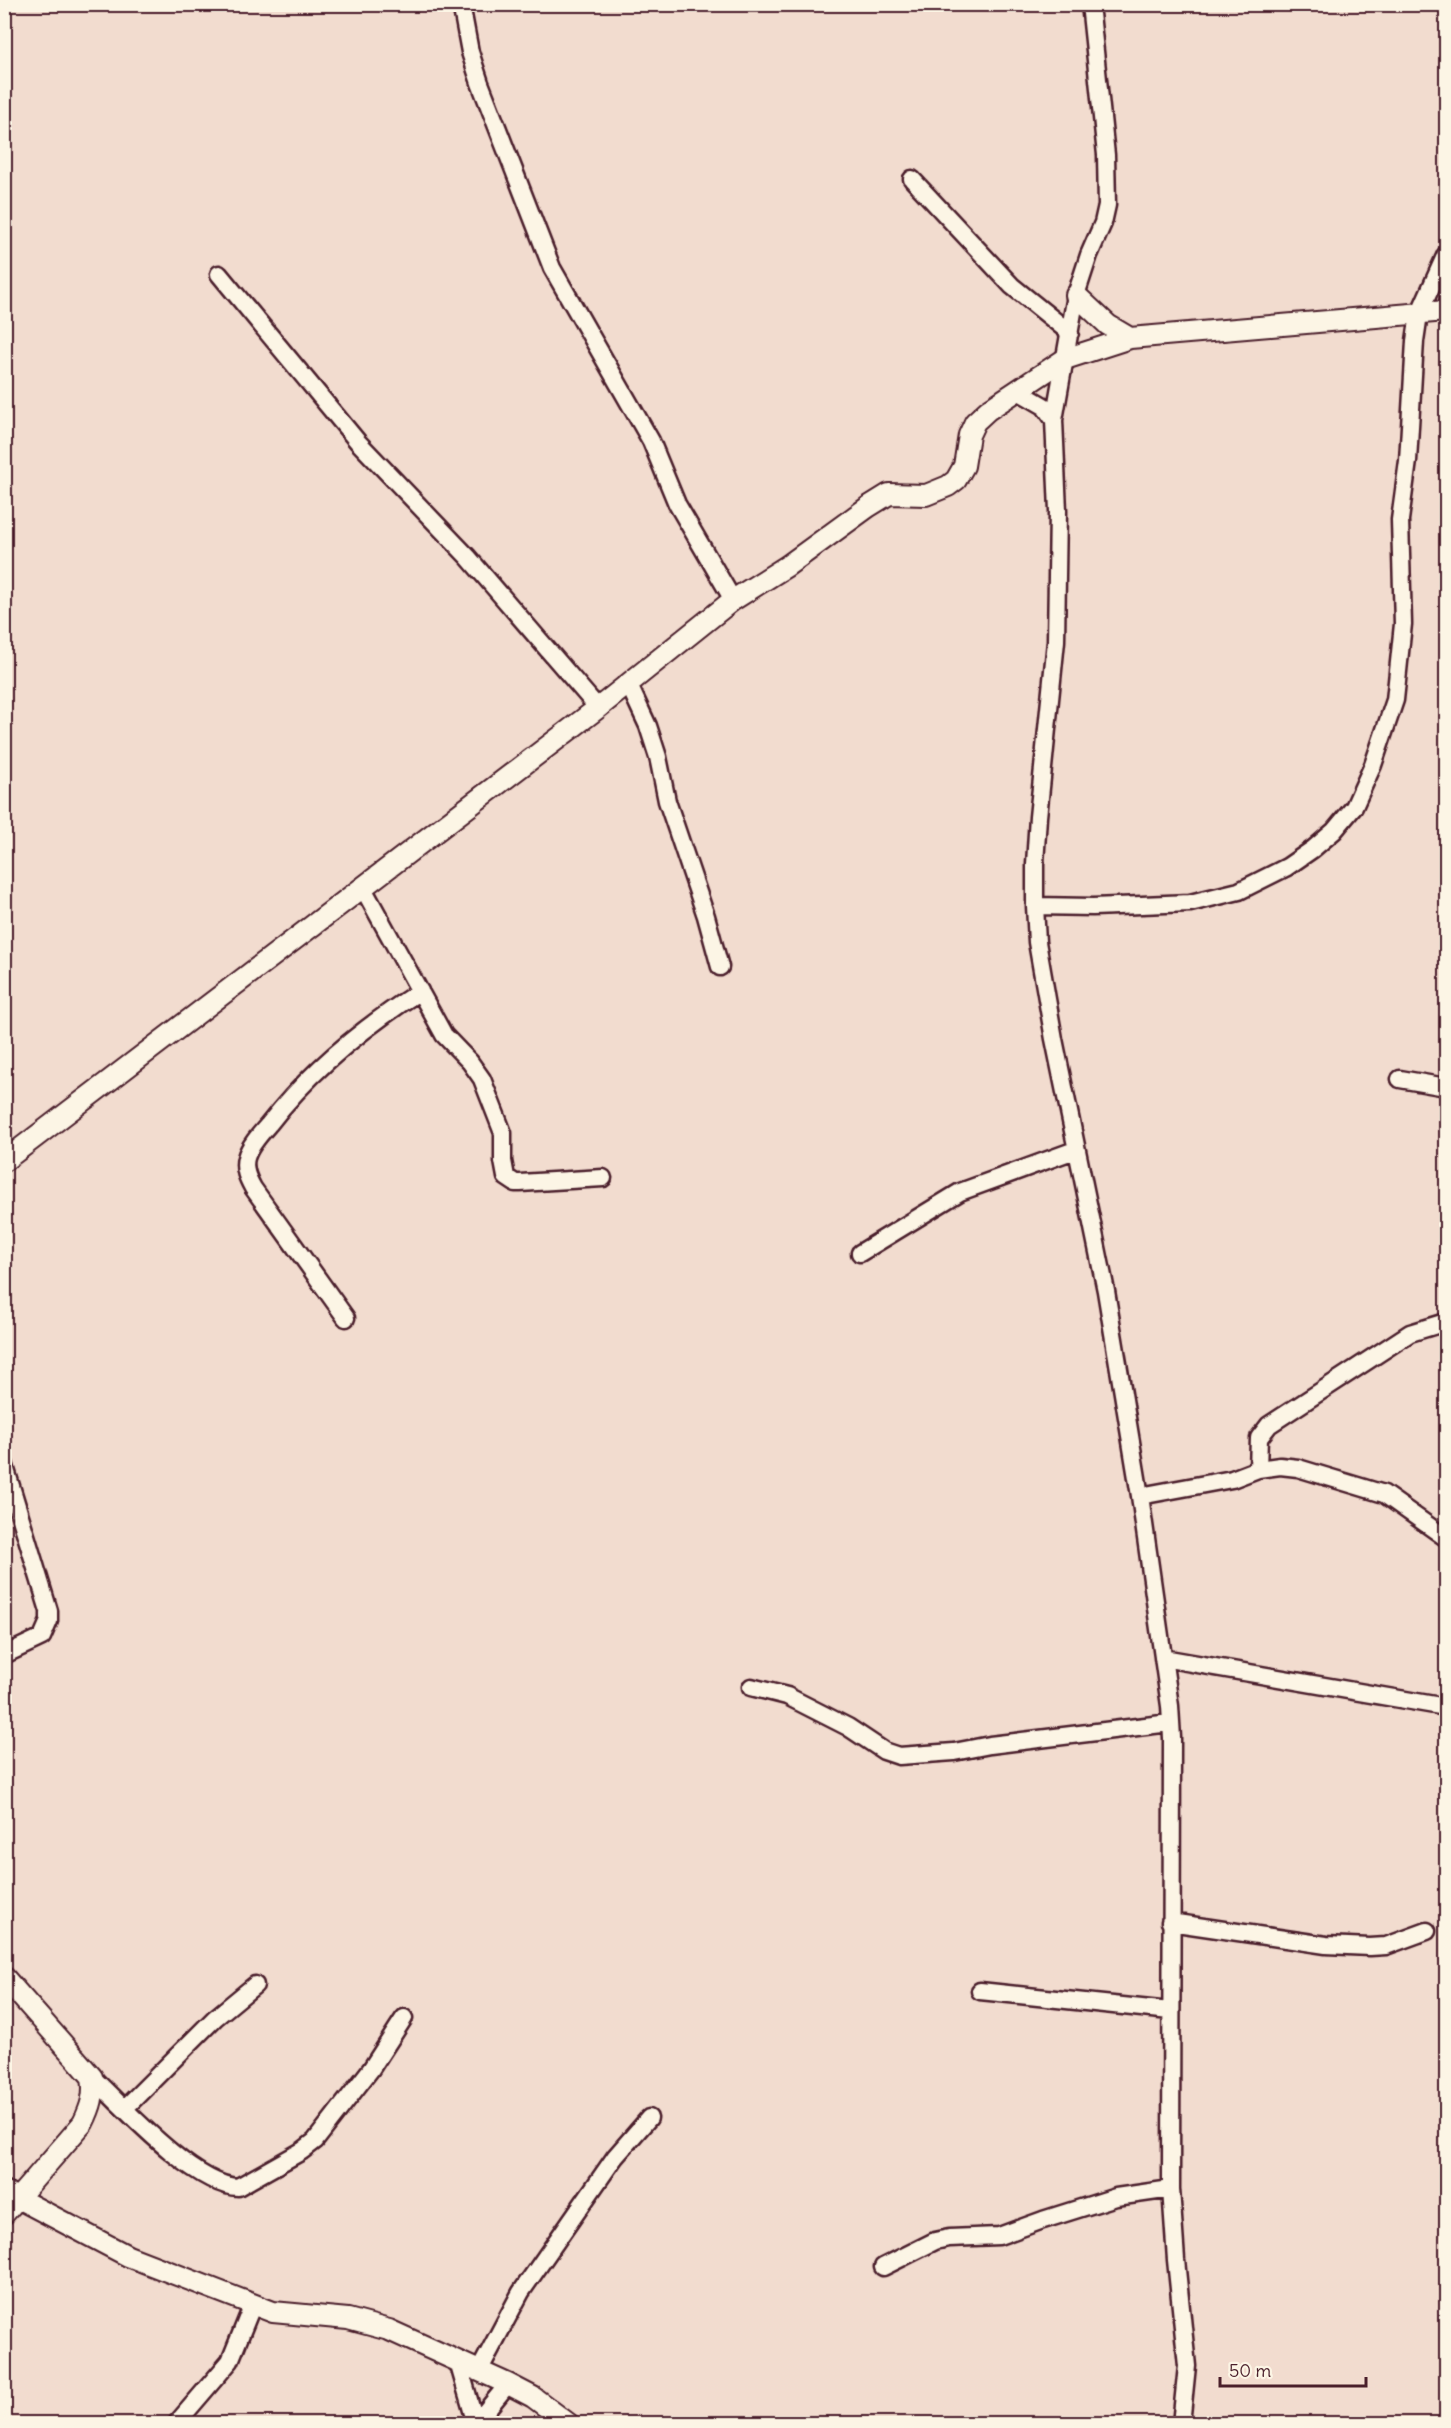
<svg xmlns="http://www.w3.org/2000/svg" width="1451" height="2428" viewBox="0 0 1451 2428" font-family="Delius,sans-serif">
	<rect width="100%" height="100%" fill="#f2dccf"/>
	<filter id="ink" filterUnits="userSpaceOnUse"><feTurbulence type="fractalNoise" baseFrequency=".0167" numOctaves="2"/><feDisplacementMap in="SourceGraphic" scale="12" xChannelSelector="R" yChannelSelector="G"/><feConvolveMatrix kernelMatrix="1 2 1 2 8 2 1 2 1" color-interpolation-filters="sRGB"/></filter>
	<g filter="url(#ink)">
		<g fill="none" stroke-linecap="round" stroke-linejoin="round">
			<defs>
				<path id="minor" d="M461,4L470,52L480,83L552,268L651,441L677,504L733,600
					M1090,4L1106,155L1107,205L1103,223L1089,255L1076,295L1054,420L1058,511L1056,641L1038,817L1035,864V906L1037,942L1054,1039L1106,1291L1140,1496L1170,1706L1172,1738L1171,2189L1176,2260L1187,2366L1181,2424
					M912,179L1012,286L1070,333
					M219,274L358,442L468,557L598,708
					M1018,391L1044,406L1054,420
					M628,683L648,726L658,757L667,801L706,916L720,967
					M363,888L444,1035L470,1062L482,1079L503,1133V1161L506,1177L515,1183H520L603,1178
					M1035,906L1093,907L1190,903L1239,891L1287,867L1313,849L1334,831L1354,807L1373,765L1395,700L1403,624L1400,520L1408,461L1415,341L1419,314L1446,254
					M1400,1079L1446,1087
					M860,1253L960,1192L1075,1150
					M346,1318L253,1188C248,1179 243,1169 246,1158C249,1146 261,1133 269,1124C310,1071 364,1027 420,991
					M4,1463L49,1611V1621L42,1637L4,1655
					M1258,1469L1259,1438L1269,1425L1410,1333L1446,1322
					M1140,1496L1232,1479L1258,1469L1280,1466L1298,1468L1384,1494L1446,1538
					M1163,1658L1446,1707
					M751,1687L787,1696L848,1727L884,1751L899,1756L954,1752L990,1745L1170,1723
					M1170,1922L1326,1945L1370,1947L1386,1946L1427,1931
					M980,1991L1170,2011
					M92,2077C123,2107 195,2186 238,2187L302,2151L315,2141L371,2069L404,2018
					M125,2108L215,2018L255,1985
					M883,2267L935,2241L949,2238L999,2236L1043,2220L1116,2197L1171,2189
					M458,2362L476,2424
					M479,2371L521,2292L544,2259L615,2157L649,2118
					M476,2423L508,2384
					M176,2424L230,2361L253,2304"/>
				<path id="tertiary" d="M1076,295L1108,325L1130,338
					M4,1161L598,708L733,600L787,566L868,507L889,494L926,495L948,486L956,480L964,466L969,435L975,422L988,410L1065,359L1130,338L1446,311
					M4,1977L92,2077C95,2095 91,2107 83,2123L4,2214
					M4,2191L128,2256L273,2312L348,2319L389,2330L508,2384L533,2397L569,2424"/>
			</defs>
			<use href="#minor" stroke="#4a1f2b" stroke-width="21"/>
			<use href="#tertiary" stroke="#4a1f2b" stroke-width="24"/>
			<use href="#minor" stroke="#fcf5e5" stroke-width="16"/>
			<use href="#tertiary" stroke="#fcf5e5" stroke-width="20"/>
		</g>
	</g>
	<rect width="1451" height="2428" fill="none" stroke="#fcf5e5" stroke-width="24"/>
	<rect x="12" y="12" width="1427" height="2404" fill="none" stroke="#4a1f2b" stroke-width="2" filter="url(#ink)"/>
	<path d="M1220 2377v9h146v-9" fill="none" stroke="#4a1f2b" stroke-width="3"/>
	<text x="1229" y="2377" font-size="18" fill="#4a1f2b" stroke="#fcf5e5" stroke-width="4.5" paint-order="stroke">50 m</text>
</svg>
